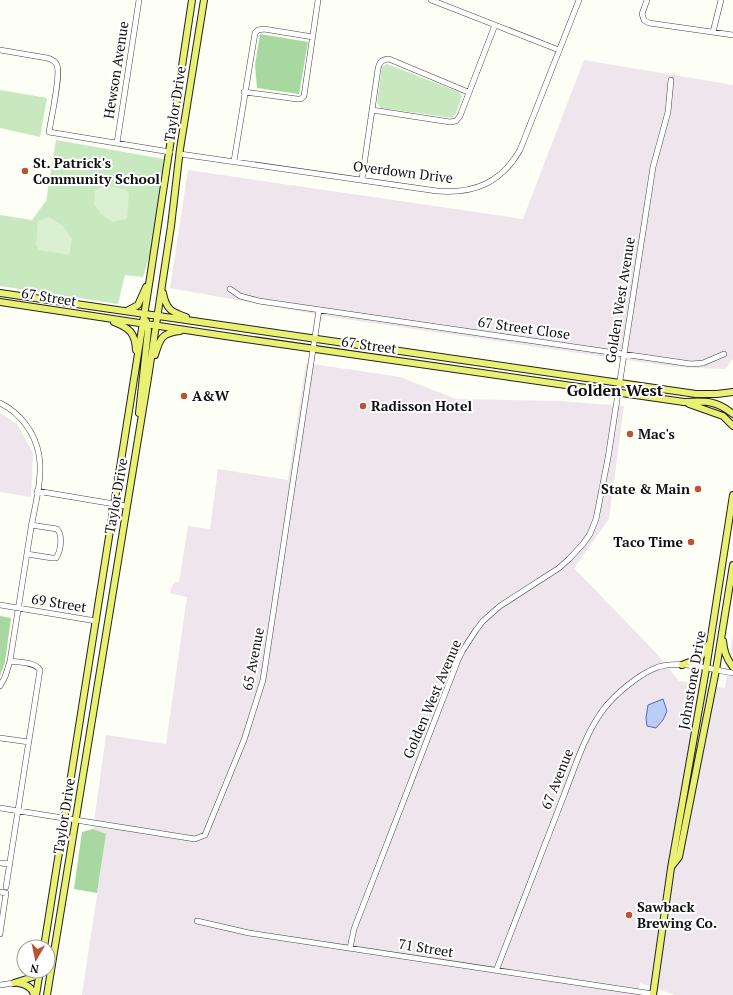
<svg xmlns="http://www.w3.org/2000/svg" width="733" height="995" viewBox="0 0 733 995" font-family="'PT Serif',serif">
	<rect width="100%" height="100%" fill="#fdfef5"/>
	<path fill="#eee6ec" d="M584,60L733,85V359L725,369L675,367L331,317L170,288L188,170L523,219Z
		M306,363L400,377L456,399L560,401L624,406L609,519L574,568L659,656L679,681L725,688L733,634V995H675L640,983L638,995H82L106,835L93,829L106,735L166,744L187,597L170,593L171,588L175,582H179L188,526L210,529L218,469L288,480Z
		M0,413L17,424L33,453L31,497L0,492Z"/>
	<path fill="#c8e8bf" d="M387,64L459,92L462,96L456,114L452,118L381,108L377,103L382,67Z
		M0,90L47,98L40,137L0,128Z
		M56,140L164,159L150,254L143,277L125,275L118,304L0,286V215L32,220L46,201Z"/>
	<path fill="#a7d89f" d="M260,34L308,42L299,94L257,88L255,65Z
		M0,616L11,618L5,662L0,676Z
		M93,829L106,834L97,893L74,889L82,832Z"/>
	<path fill="#dbf0d0" d="M107,185L127,190L129,195L127,219L112,222L101,214L94,204L95,190Z
		M49,217L63,226L72,239L69,255L39,250L36,245L38,221Z"/>
	<path fill="#bccdf3" stroke="#476cc6" d="M663,699L667,711L663,720L656,728L647,726L646,718L648,705Z"/>
	<g fill="none" stroke-linecap="round" stroke-linejoin="round">
		<defs>
			<path id="minor" d="M431,0L559,50
				M647,0L642,14L644,20L649,23L733,35
				M713,32L721,0
				M0,50L47,58C51,59 55,61 57,65C61,75 51,119 49,132L170,152
				M244,92L297,99H301L304,96L318,0
				M372,110L450,122L456,121L460,116L495,25
				M117,143L139,0
				M180,154L437,191C474,194 501,183 520,150L579,0
				M234,161L255,33L258,30L264,29L313,37
				M362,179L378,69C379,63 382,59 389,59L468,92
				M230,289L240,296L259,301L691,364L703,363L724,354
				M0,403C20,413 35,432 39,455C43,478 35,505 31,528C24,572 17,617 10,661L5,677L0,686
				M37,491L126,506
				M27,554L52,558H56C61,551 63,535 57,529L31,525
				M0,605L96,621
				M0,738L29,742
				M0,808L195,839L205,835L244,740L263,680L319,310
				M0,863L10,864
				M6,887L40,670C35,662 19,662 10,661
				M0,892L6,893L0,934
				M197,921L249,933L653,994
				M350,948L354,929L458,660L463,650L476,630L483,621L500,606L559,568L569,559L583,544L590,534L596,519L608,458L653,167L668,112L671,80
				M496,971C519,912 541,853 564,795C575,767 585,734 603,710C615,694 639,674 658,667C680,660 710,669 733,673
				M0,985L14,983"/>
			<path id="major" d="M0,293L696,394H717L733,392
				M163,293C166,309 171,312 186,317
				M0,302L232,337L684,402C705,401 716,400 733,414
				M127,311L138,305L146,287
				M114,322C129,328 135,332 136,350
				M155,355C160,338 162,333 180,331
				M689,404L723,416L733,426
				M139,413L148,330L146,321
				M723,641C724,651 726,658 733,667
				M682,665L700,658L708,645
				M672,866L679,857L716,670L733,565
				M44,947L150,278L192,0
				M14,983L33,977L39,971
				M18,983C26,984 32,987 34,995
				M36,995L40,971
				M47,995L148,378L171,226L180,149L204,0
				M653,995L671,868L706,669L733,495"/>
		</defs>
		<use href="#minor" stroke="#434343" stroke-width="6"/>
		<use href="#major" stroke="#212121" stroke-width="8"/>
		<use href="#minor" stroke="#fff" stroke-width="5"/>
		<use href="#major" stroke="#e9f072" stroke-width="6"/>
	</g>
	<g fill="#ba532f" stroke="#fff" stroke-width="1.5">
		<circle cx="25" cy="171" r="4"/>
		<circle cx="184" cy="396" r="4"/>
		<circle cx="363" cy="406" r="4"/>
		<circle cx="630" cy="434" r="4"/>
		<circle cx="698" cy="489" r="4"/>
		<circle cx="691" cy="542" r="4"/>
		<circle cx="629" cy="915" r="4"/>
	</g>
	<g text-anchor="middle" stroke-width="4" stroke-linejoin="round" paint-order="stroke">
		<g font-size="14" fill="#101010" stroke="#fff">
			<text transform="translate(116 70) rotate(-81)" y="5">Hewson Avenue</text>
			<text transform="translate(175 104) rotate(-81)" y="5">Taylor Drive</text>
			<text transform="translate(403 172) rotate(7)" y="5">Overdown Drive</text>
			<text transform="translate(49 297) rotate(9)" y="5">67 Street</text>
			<text transform="translate(620 300) rotate(-81)" y="5">Golden West Avenue</text>
			<text transform="translate(524 328) rotate(8)" y="5">67 Street Close</text>
			<text transform="translate(369 345) rotate(8)" y="5">67 Street</text>
			<text transform="translate(116 496) rotate(-80)" y="5">Taylor Drive</text>
			<text transform="translate(59 603) rotate(9)" y="5">69 Street</text>
			<text transform="translate(253 659) rotate(-79)" y="5">65 Avenue</text>
			<text transform="translate(692 680) rotate(-80)" y="5">Johnstone Drive</text>
			<text transform="translate(432 699) rotate(-67)" y="5">Golden West Avenue</text>
			<text transform="translate(557 779) rotate(-68)" y="5">67 Avenue</text>
			<text transform="translate(64 816) rotate(-81)" y="5">Taylor Drive</text>
			<text transform="translate(426 948) rotate(9)" y="5">71 Street</text>
		</g>
		<g font-size="14" font-weight="bold" fill="#101010" stroke="#fff" text-anchor="start">
			<text x="33" y="168">St. Patrick's<tspan x="33" dy="16">Community School</tspan></text>
			<text x="192" y="401">A&amp;W</text>
			<text x="371" y="411">Radisson Hotel</text>
			<text x="638" y="439">Mac's</text>
			<text x="690" y="494" text-anchor="end">State &amp; Main</text>
			<text x="683" y="547" text-anchor="end">Taco Time</text>
			<text x="637" y="912">Sawback<tspan x="637" dy="16">Brewing Co.</tspan></text>
		</g>
		<g font-size="16" font-weight="bold" fill="#101010" stroke="#fff">
			<text x="615" y="396">Golden West</text>
		</g>
	</g>
	<g transform="translate(36 959) rotate(189)"><circle r="19" fill="#ffffff" stroke="#9f9f9f"/>
	<path d="M0-3L7 15L0 10L-7 15Z" fill="#ba532f"/>
	<text y="-6" font-size="11" font-weight="bold" text-anchor="middle" fill="#101010">N</text>
	</g>
</svg>
